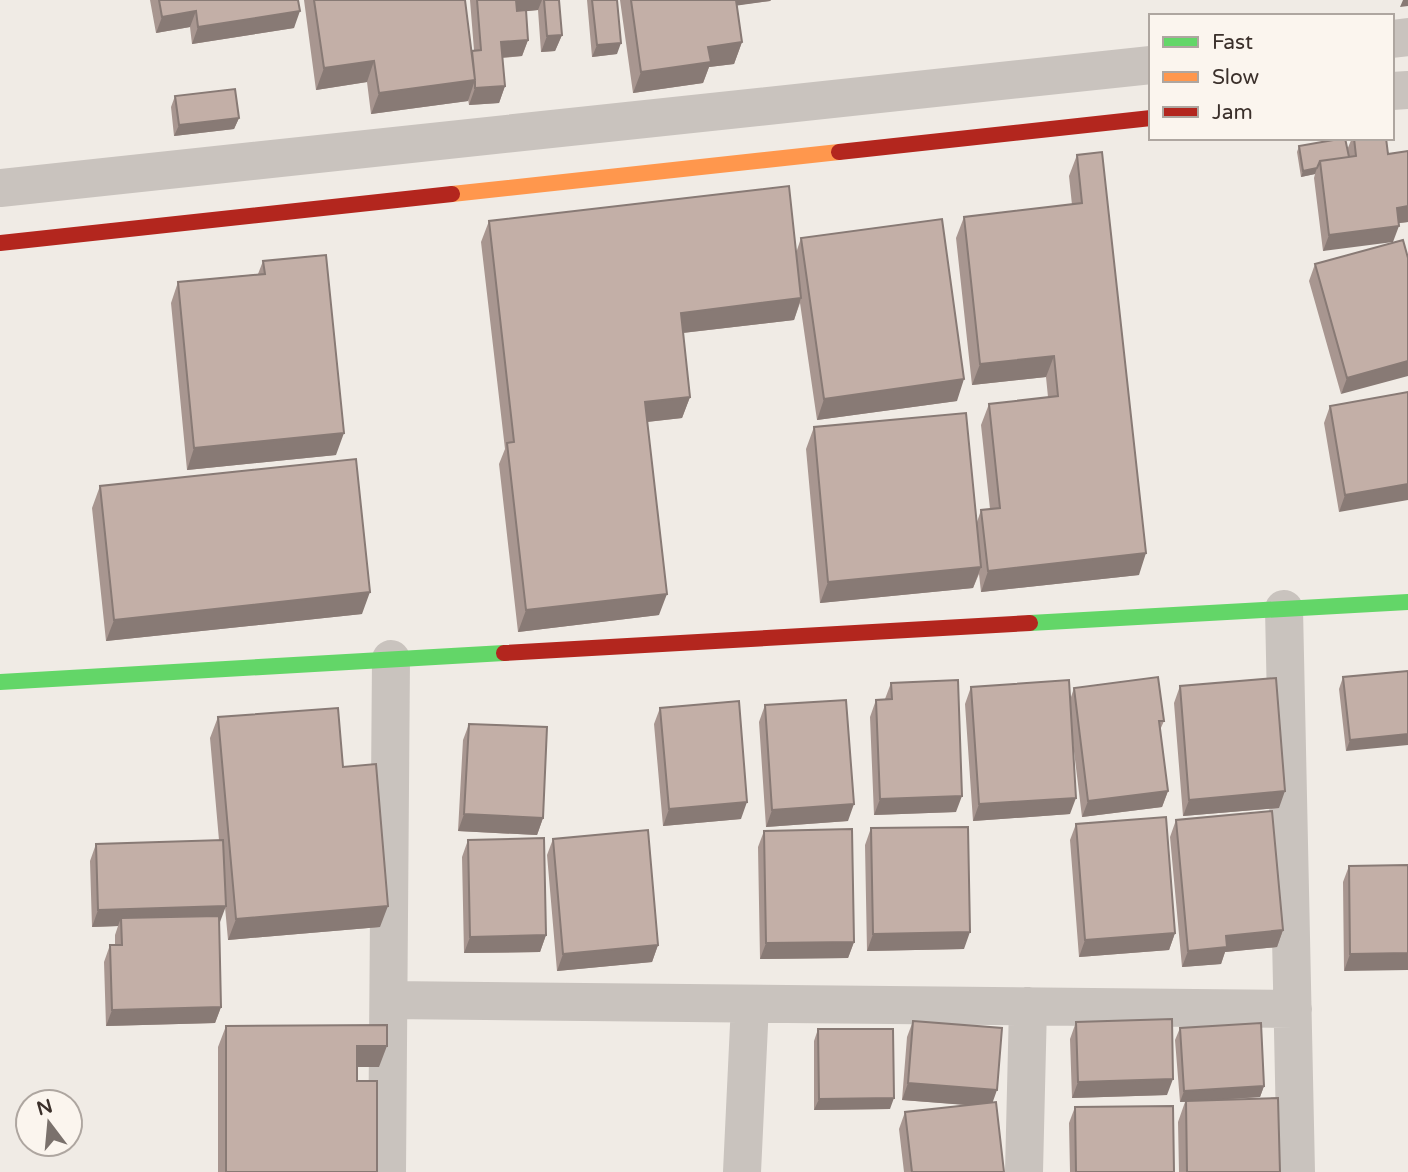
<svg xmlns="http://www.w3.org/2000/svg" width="1408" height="1172" viewBox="0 0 1408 1172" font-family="'Varela Round',sans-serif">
	<rect width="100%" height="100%" fill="#f0ebe5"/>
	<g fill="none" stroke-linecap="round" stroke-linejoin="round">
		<path stroke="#c9c3be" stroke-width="38" d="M1392,39L1408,37
			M1392,91L1408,90
			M0,188L1151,65
			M1284,609L1296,1172
			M389,1000L1293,1009
			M387,1172L391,659
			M742,1172L750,1004
			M1024,1172L1028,1006"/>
		<path stroke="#63d668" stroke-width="16" d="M1030,623L1408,602
			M0,682L504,653"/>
		<path stroke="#ff974d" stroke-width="16" d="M452,194L839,152"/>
		<path stroke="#b3261e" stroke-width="16" d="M839,152L1151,118
			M0,243L452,194
			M504,653L1030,623"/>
	</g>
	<path fill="#a89690" d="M150,0H298L294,28L192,44L190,27L156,33Z
		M304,0H465L471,51L474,50L470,0H559L562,35L555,51L541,52L538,10L526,11L528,40L522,56L502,58L505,86L499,103L469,105L468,99V101L371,114L367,82L316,90Z
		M587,0H617V54L592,57Z
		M620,0H771L770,1L737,5L742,42L734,64L709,67L703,83L633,93Z
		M175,96L239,118L234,129L174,136L171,107Z
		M1352,138H1386L1388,154L1408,222L1399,223L1323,251L1314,178L1315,174L1301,177L1297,152L1299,146L1347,150Z
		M1077,155L1139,575L981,592L979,574L973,588L820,603L806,449L814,427L977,522L981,510L990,509L981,425L989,404L1048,397L1046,377L972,385L956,238L964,217L1072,205L1069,176Z
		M489,221L796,253L801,238L957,401L817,420L800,303L794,320L683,333L690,397L682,418L647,422L659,615L518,632L499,464L505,449L481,242Z
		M1408,258L1341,394L1309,281L1315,264Z
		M263,261L336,455L187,470L171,303L178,282L258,274Z
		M1408,392L1339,512L1324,423L1330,406Z
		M100,486L362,614L106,641L92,508Z
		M1408,671L1346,751L1339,689L1343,677Z
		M891,683L956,812L874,815L870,717L876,700L885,699Z
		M1180,686L1279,808L1183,816L1174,703Z
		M971,687L1070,700L1074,688L1164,721L1160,730L1168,791L1162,807L1082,817L1072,735L1070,814L973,821L965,704Z
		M765,705L848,821L766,827L759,722Z
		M660,708L741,819L663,826L654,724Z
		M218,717L343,767L380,927L228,940L225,907L219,922L221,1007L215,1023L106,1026L104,962L110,945H115V935L118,926L92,927L90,861L96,844L219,840L210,738Z
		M469,724L543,818L537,835L458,831L463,740Z
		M1176,820L1283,930L1277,947L1225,952L1221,964L1182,967L1170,837Z
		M1076,824L1175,933L1169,950L1079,957L1070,840Z
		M871,828L964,949L867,951L865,845Z
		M764,831L854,942L848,958L760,959L758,847Z
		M553,839L658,945L652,962L557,971L547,855Z
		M468,840L546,935L540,952L464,953L462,857Z
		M1408,865L1344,971L1343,882L1349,866Z
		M913,1021L993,1102L1004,1172H904L899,1129L905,1112L969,1105L902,1100L907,1037Z
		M1076,1022L1167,1095L1072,1098L1070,1039Z
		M226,1026L379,1067H357V1081L377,1172H218V1047Z
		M1180,1028L1264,1086L1260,1097L1220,1100L1280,1172H1179L1178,1122L1185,1102H1180L1175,1040Z
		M818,1029L890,1109L814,1110V1041Z
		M1075,1107L1174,1172H1070L1069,1123Z"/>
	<path fill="#887a75" d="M514,0H542L538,10L509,13Z
		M729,0H771L770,1L727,7Z
		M1403,0H1408V6L1400,7Z
		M196,11L190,27L156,33L162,17Z
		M300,11L294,28L192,44L198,27Z
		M562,35L555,51L541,52L547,36Z
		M528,40L522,56L495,58L501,42Z
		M742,42L734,64L709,67L703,83L633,93L641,72L708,47Z
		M621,43L617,54L592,57L597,45Z
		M374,61L367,82L316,90L324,68Z
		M475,80L468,101L371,114L379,93Z
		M505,86L499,103L469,105L475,88Z
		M239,118L234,129L174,136L179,125Z
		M1317,168L1315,174L1301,177L1303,171Z
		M1408,206V222L1391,224L1397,208Z
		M1399,226L1393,242L1323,251L1329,235Z
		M801,298L794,320L673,334L681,313Z
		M1054,356L1046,377L972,385L980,364Z
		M1408,361V376L1341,394L1347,378Z
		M964,379L957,401L817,420L824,399Z
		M690,397L682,418L637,423L645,402Z
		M344,433L336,455L187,470L194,448Z
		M1408,484V500L1339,512L1345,495Z
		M1146,553L1139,575L981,592L988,571Z
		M981,567L973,588L820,603L828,582Z
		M370,592L362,614L106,641L114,620Z
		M667,594L659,615L518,632L526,610Z
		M1408,734V745L1346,751L1350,740Z
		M1168,791L1162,807L1082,817L1088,801Z
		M1285,791L1279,808L1183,816L1189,800Z
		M962,796L956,812L874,815L880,799Z
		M1076,798L1070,814L973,821L979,804Z
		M747,802L741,819L663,826L669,809Z
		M854,804L848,821L766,827L772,810Z
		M464,814L543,818L537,835L458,831Z
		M226,906L220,922L121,926V918L118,926L92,927L98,910Z
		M388,906L380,927L228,940L236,919Z
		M1283,930L1277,947L1225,952L1221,964L1182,967L1188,951L1226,936Z
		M970,932L964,949L867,951L873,934Z
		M1175,933L1169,950L1079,957L1085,940Z
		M546,935L540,952L464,953L470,937Z
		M854,942L848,958L760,959L766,943Z
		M658,945L652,962L557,971L563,954Z
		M1408,953V970L1344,971L1350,954Z
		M221,1007L215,1023L106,1026L112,1010Z
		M357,1046H387L379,1067H349Z
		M1173,1079L1167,1095L1072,1098L1078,1082Z
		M908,1083L997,1090L991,1107L902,1100Z
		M1264,1086L1260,1097L1180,1102L1184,1091Z
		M894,1098L890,1109L814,1110L819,1099Z"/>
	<path fill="#c3afa7" stroke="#887a75" stroke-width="2" d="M159,0H298L300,11L198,27L196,11L162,17Z
		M314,0H465L475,80L379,93L374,61L324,68Z
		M477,0H516L517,11L526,10L528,40L501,42L505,86L475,88V80L472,51L481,50Z
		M544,0H559L562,35L547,36Z
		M592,0H617L621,43L597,45Z
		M631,0H736L742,42L708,47L711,62L641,72Z
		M235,89L239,118L179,125L175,96Z
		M1345,138L1349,157L1320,161L1317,168L1303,171L1299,146Z
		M1354,138H1386L1388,154L1408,151V206L1397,208L1399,226L1329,235L1320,161L1356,156Z
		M1102,152L1146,553L988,571L981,510L1000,508L989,404L1058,396L1054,356L980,364L964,217L1082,203L1077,155Z
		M789,186L801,298L681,313L690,397L645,402L667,594L526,610L507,443L514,442L489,221Z
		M942,219L964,379L824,399L801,238Z
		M1403,240L1408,258V361L1347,378L1315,264Z
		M326,255L344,433L194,448L178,282L265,274L263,261Z
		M1408,392V484L1345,495L1330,406Z
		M966,413L981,567L828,582L814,427Z
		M356,459L370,592L114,620L100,486Z
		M1408,671V734L1350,740L1343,677Z
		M1158,677L1164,721H1159L1168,791L1088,801L1074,688Z
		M1276,678L1285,791L1189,800L1180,686Z
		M958,680L962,796L880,799L876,700L892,699L891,683Z
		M1069,680L1076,798L979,804L971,687Z
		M846,700L854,804L772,810L765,705Z
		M739,701L747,802L669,809L660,708Z
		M338,708L343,767L376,764L388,906L236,919L218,717Z
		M469,724L547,727L543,818L464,814Z
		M1272,811L1283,930L1226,936L1227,947L1188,951L1176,820Z
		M1166,817L1175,933L1085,940L1076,824Z
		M968,827L970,932L873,934L871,828Z
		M852,829L854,942L766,943L764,831Z
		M648,830L658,945L563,954L553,839Z
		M544,838L546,935L470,937L468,840Z
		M223,840L226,906L98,910L96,844Z
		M1408,865V953L1350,954L1349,866Z
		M219,916L221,1007L112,1010L110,945H122L121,918Z
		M1172,1019L1173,1079L1078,1082L1076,1022Z
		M913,1021L1002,1028L997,1090L908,1083Z
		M1261,1023L1264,1086L1184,1091L1180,1028Z
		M387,1025V1046H357V1081H377V1172H226V1026Z
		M818,1029H893L894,1098L819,1099Z
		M1278,1098L1280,1172H1187L1186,1101Z
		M996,1102L1004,1172H912L905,1112Z
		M1173,1106L1174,1172H1076L1075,1107Z"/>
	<rect x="1149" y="14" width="245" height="126" fill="#fbf5ee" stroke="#aea6a0" stroke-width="2"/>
	<rect x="1163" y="37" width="35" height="10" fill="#63d668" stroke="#aea6a0" stroke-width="2"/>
	<text x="1212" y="49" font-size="21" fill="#3b302b">Fast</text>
	<rect x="1163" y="72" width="35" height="10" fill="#ff974d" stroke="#aea6a0" stroke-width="2"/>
	<text x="1212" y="84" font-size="21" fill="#3b302b">Slow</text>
	<rect x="1163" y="107" width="35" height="10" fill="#b3261e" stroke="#aea6a0" stroke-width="2"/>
	<text x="1212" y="119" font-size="21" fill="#3b302b">Jam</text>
	<g transform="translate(49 1123) rotate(344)"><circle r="33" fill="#fbf5ee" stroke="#aea6a0" stroke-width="2"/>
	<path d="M0-5L12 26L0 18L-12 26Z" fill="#7a716c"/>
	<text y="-10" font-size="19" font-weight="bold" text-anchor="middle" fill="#3b302b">N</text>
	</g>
</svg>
